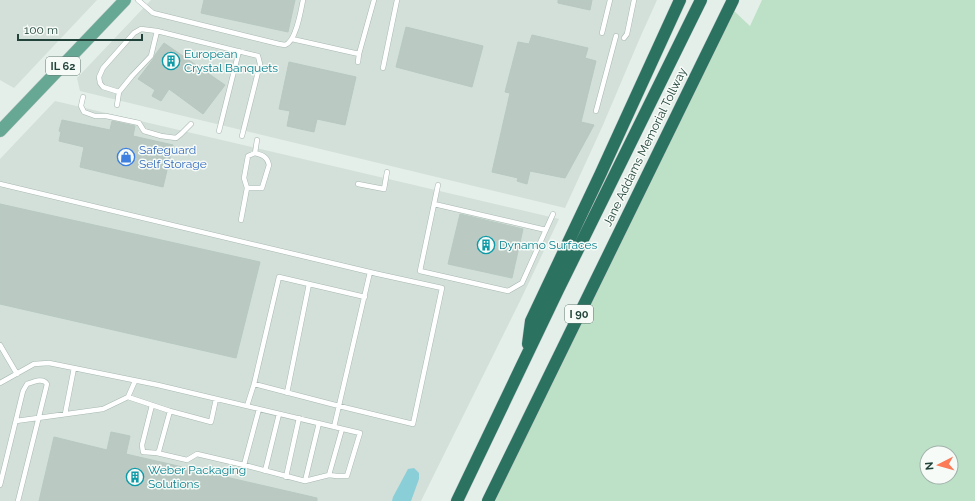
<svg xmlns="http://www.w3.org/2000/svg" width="975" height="501" viewBox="0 0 975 501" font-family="Raleway,sans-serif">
	<rect width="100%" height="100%" fill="#e5efea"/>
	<path fill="#d3dfd9" d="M0,0H97L14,88L0,80Z
		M151,0H657L639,40L603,125L565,208L80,91L77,78Z
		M55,101L559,219L521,299L421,501H0V159Z"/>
	<path fill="#bde1c6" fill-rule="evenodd" d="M762,0H975V501H490L732,9L750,26ZM927,453H951V477H927Z"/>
	<path fill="#8aced7" d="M414,468L419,473V479L411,501H392L393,497L408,469Z"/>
	<path fill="#bacac3" stroke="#b7c9c1" d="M204,0H295L288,32L201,13Z
		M558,0H592L590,10L558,3Z
		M406,27L483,46L472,87L396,67Z
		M532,35L588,48L585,58L596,61L581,122L594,125L565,178L530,171L527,184L517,181L518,178L492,172L510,93L505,92L518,42L529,44Z
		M164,43L225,85L203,114L169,89L161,101L152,96L155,90L138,79L154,58L155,55Z
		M289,62L356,77L345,125L317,119L314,132L287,126L290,111L279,109Z
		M62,120L110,130L112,121L135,126L133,136L173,145L163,187L80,167L84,147L59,141L61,132L59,131Z
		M0,204L260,262L236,358L0,304Z
		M460,214L523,229L512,278L448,264Z
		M111,432L130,436L126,454L317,498V501H39L54,437L107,450Z"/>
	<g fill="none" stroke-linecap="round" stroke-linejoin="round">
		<defs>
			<path id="service" d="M138,0L153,13L279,44C279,44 285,45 285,45C296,42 301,10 303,0
				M157,31L258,56L260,64L242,136
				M602,33L610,0
				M624,38L627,34L634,0
				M292,39L359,54
				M358,62L359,54L374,0
				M383,68L397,0
				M83,97L81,106L84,112L95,116H106L139,123L144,131L161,136L176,138L181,134L191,124
				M117,105L119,92L132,76L151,56L157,31L141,29L134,33L103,68L99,77L100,83L103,87L119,92
				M596,111L616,36
				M219,131L239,51
				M0,184L378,274L442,288L413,424L339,406L254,384
				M358,184L384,189L387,172
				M438,185L420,271L508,291L522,283L553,214
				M247,188H262L269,165C267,156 262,155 255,153
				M434,204L546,230
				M241,220L247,188L244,178L248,156L255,153L257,140
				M0,345L17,374
				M0,383L34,364L49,363L158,385L360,433L347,476H337L329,475L342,429
				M287,393L309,284
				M128,397L170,411L211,422L216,399
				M152,405L142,445L143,452L157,453L159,451L170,411
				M247,406L254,384L279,277L365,297
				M65,414L74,368
				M16,421L103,409L128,397L135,381
				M334,427L370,272
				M157,453L187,460L197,454L244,465L305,481L319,423
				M244,465L259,409
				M265,471L279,414
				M286,477L299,418
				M305,481L329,475
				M0,485L23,391L27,384C33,382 43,377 47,384L18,501"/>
			<path id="primary" d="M0,131L125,0"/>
			<path id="motorway" d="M528,344L531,321L600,175L680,0
				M457,501L558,290L701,0
				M488,501L733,0"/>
		</defs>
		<use href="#service" stroke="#a7b8b1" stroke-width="5.5"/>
		<use href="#primary" stroke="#c1cac8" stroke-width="13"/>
		<use href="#motorway" stroke="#c1cac8" stroke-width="13"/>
		<use href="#service" stroke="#fff" stroke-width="4.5"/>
		<use href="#primary" stroke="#67a895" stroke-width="12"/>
		<use href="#motorway" stroke="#2c7261" stroke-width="12"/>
	</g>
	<defs>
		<symbol id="building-ring" viewBox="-11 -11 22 22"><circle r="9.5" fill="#f6fbf8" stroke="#0f9aa8" stroke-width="1.5"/><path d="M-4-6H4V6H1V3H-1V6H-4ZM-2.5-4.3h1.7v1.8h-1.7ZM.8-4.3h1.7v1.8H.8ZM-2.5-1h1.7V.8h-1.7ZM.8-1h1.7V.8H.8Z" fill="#0f9aa8"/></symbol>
		<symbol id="shop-ring" viewBox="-11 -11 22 22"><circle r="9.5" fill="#f6fbf8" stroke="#3f7fe0" stroke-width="1.5"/><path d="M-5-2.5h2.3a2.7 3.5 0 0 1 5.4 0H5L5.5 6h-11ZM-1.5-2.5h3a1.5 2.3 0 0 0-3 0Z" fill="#3f7fe0"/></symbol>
	</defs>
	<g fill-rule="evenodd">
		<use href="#building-ring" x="161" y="51" width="20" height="20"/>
		<use href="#shop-ring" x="116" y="147" width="20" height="20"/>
		<use href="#building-ring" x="476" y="235" width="20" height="20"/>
		<use href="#building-ring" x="125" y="467" width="20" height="20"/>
	</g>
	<g text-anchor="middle" stroke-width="3" stroke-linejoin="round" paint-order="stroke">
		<g fill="#f6fbf8" stroke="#627a72" stroke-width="1">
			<rect x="46" y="57" width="34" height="18" rx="3"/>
			<rect x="565" y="305" width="28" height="18" rx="3"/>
		</g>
		<g font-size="11" font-weight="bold" fill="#224339">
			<text x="63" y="70">IL 62</text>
			<text x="579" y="318">I 90</text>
		</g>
		<g font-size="12" fill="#0d838f" stroke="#f6fbf8" text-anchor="start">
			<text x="184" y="58">European<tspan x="184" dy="14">Crystal Banquets</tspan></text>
			<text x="499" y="249">Dynamo Surfaces</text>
			<text x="148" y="474">Weber Packaging<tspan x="148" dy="14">Solutions</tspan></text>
		</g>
		<g font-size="12" fill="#224339" stroke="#f6fbf8">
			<text transform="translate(645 147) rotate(-64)" y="4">Jane Addams Memorial Tollway</text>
		</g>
		<g font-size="12" fill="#366cbe" stroke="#f6fbf8" text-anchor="start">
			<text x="139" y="154">Safeguard<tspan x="139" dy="14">Self Storage</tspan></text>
		</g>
	</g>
	<g transform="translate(939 465) rotate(264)"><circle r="19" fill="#f6fbf8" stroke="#a1b1ac"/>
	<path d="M0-3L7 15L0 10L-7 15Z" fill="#fb7a57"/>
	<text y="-6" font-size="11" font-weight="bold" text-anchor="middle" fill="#224339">N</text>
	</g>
	<path d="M18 34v6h124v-6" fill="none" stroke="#224339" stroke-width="2"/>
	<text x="24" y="34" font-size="12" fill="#224339" stroke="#f6fbf8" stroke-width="3" paint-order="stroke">100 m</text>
</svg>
